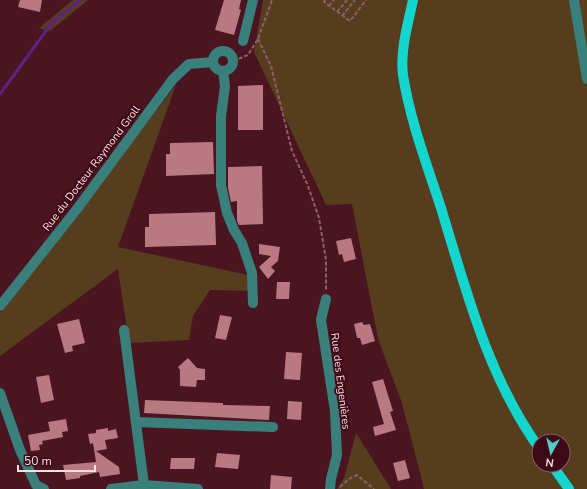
<svg xmlns="http://www.w3.org/2000/svg" width="587" height="489" viewBox="0 0 587 489" font-family="'Nunito Sans',sans-serif">
	<rect width="100%" height="100%" fill="#4a1420"/>
	<path fill="#553d1e" fill-rule="evenodd" d="M73,0H88L50,31L39,28Z
		M263,0H587V489H424L402,403L378,339L352,204L326,205L254,52ZM539,441H563V465H539Z
		M176,85L118,247L248,275L249,291L210,290L193,316L189,340L129,343L118,269L0,356V313Z
		M356,433L391,489H337L344,478Z"/>
	<g fill="none" stroke-linecap="round" stroke-linejoin="round">
		<path stroke="#602182" stroke-width="3" d="M0,94L51,24L80,0"/>
	</g>
	<path fill="#b97982" d="M20,0H42L40,12L18,7Z
		M224,0H241L239,9L241,10L234,35L215,30Z
		M263,85V130H238V86Z
		M213,142L214,174L166,176V154H170V143Z
		M262,166L263,224L239,225L237,221V201L231,202L228,188V167Z
		M215,212L216,245L145,247V227H149V214Z
		M351,238L356,259L344,262L342,254L339,255L336,241Z
		M259,244L280,247L278,261L271,267L275,271L268,279L259,267L271,256L259,254Z
		M277,282H290L289,299H276Z
		M220,315L232,317L226,340L215,338Z
		M79,319L85,343L72,346L73,351L65,353L57,324Z
		M362,322L364,325L370,324L375,341L362,345L360,338H357L354,324Z
		M286,352L302,353L300,380L284,379Z
		M188,358L197,368L205,369V380H197L196,387L180,386V370L178,367Z
		M49,375L54,400L41,403L36,377Z
		M383,379L393,411L390,412L396,430L375,436L373,427L384,424L372,382Z
		M145,400L223,403V405L270,406L269,420L144,413Z
		M288,401L302,402L301,420L287,419Z
		M66,419L68,431L62,432L63,437L42,441L43,444L39,445L40,450L31,451L28,435L50,431L48,422Z
		M108,428V431L116,429L118,438L105,440L107,449L96,451L119,467L120,474L100,477L99,472L80,476V478L66,480L63,465L96,462L93,443L90,444L88,434L96,433V430Z
		M217,453L240,455L238,469L215,467Z
		M171,458H195L194,469H170Z
		M405,460L410,478L398,481L393,463Z
		M271,475L292,477L291,489H270Z"/>
	<g fill="none" stroke-linecap="round" stroke-linejoin="round">
		<path stroke="#8d6069" stroke-width="2" stroke-dasharray="4 2" stroke-linecap="butt" d="M325,0L324,2L350,21L366,0
			M329,6L334,0
			M337,12L347,0
			M342,16L355,0
			M258,39L271,66L292,151L308,186L319,218L326,260V290
			M233,61L248,55L258,39L272,0
			M340,487L349,479L357,475L374,489"/>
		<path stroke="#39807c" stroke-width="10" d="M574,0L587,79
			M243,41L253,0
			M213 61a10 10 0 1 1 20 0a10 10 0 1 1-20 0Z
			M223,71L225,86L221,116V185L227,213L234,230L242,243L252,273L253,303
			M326,299L321,320L335,411L337,455L331,479L330,489
			M0,306L77,209L173,79L189,64L213,62
			M124,330L144,485
			M0,393L20,450L36,485L44,489
			M136,422L273,427
			M111,489L144,485L198,489"/>
		<path stroke="#15d6cf" stroke-width="10" d="M413,0C408,24 400,50 403,75C410,120 427,165 441,208C466,290 488,377 539,448
			M552,465L569,489"/>
	</g>
	<g text-anchor="middle" stroke-width="4" stroke-linejoin="round" paint-order="stroke">
		<g font-size="11" fill="#fcdfe2" stroke="#3e0917">
			<text transform="translate(91 168) rotate(-53)" y="4">Rue du Docteur Raymond Groll</text>
			<text transform="translate(341 381) rotate(83)" y="4">Rue des Engenières</text>
		</g>
	</g>
	<g transform="translate(551 453) rotate(188)"><circle r="19" fill="#3e0917" stroke="#8a5f68"/>
	<path d="M0-3L7 15L0 10L-7 15Z" fill="#54cdc8"/>
	<text y="-6" font-size="11" font-weight="bold" text-anchor="middle" fill="#fcdfe2">N</text>
	</g>
	<path d="M18 465v6h77v-6" fill="none" stroke="#fcdfe2" stroke-width="2"/>
	<text x="24" y="465" font-size="12" fill="#fcdfe2" stroke="#3e0917" stroke-width="3" paint-order="stroke">50 m</text>
</svg>
